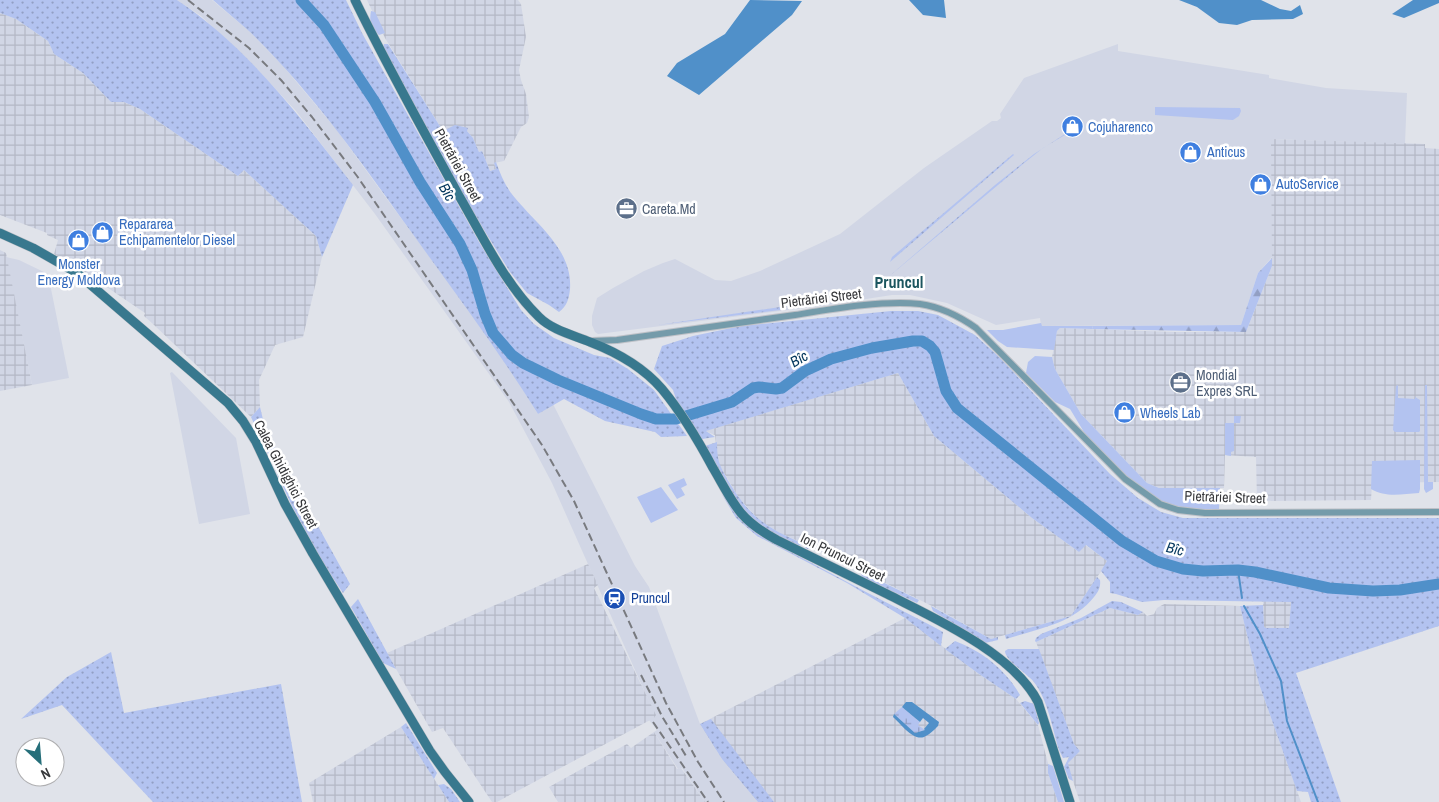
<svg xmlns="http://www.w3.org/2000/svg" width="1439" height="802" viewBox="0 0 1439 802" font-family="'Archivo Narrow',sans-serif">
	<defs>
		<pattern id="industrial-grid" width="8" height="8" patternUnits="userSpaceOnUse" patternTransform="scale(1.25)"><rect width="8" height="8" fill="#d1d6e5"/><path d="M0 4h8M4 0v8" fill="none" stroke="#b4b8c5"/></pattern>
		<pattern id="grass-dots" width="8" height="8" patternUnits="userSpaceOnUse" patternTransform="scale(1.25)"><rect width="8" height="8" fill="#b3c3f0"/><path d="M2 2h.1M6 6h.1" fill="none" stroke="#929fc4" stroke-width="1.8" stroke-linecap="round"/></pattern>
		<pattern id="forest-firs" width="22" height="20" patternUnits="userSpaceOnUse" patternTransform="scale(1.25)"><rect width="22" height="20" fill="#b3c3f0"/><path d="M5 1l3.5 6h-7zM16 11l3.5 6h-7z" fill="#929fc4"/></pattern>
		<pattern id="wetland-marsh" width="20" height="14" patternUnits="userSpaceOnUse" patternTransform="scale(1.25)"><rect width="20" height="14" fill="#b3c3f0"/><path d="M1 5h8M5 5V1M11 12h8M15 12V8" fill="none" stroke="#929fc4"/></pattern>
	</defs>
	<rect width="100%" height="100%" fill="#e0e3ea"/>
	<path fill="#d1d6e5" d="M177,0H212L249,31L283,66L336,129L392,206L472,314L511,371L538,414L553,404L635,566L649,587L700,724L722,759L758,802H705L682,768L678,769L654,732L657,730L649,720L655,715L552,483L509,402L375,214L296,111L258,70L201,16Z
		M1118,44V51L1269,75V78L1326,88L1407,93L1405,144L1272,139V257L1258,273L1241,325L1041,326L1040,318L996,325L947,303L910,295H892L827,305L598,334L595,332L592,325V316L597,298L613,288L644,271L663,263L675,259L715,280L731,281L760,271L840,234L924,168L992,121H997L1001,118L1000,114L1024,78Z
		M6,257L19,260L48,274L69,378L32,385Z
		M172,372L236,438L250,514L199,524L170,373Z"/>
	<path fill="url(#industrial-grid)" d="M367,0H518L521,4L526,37L519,70L521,80L526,94L529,117L527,123L521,127L504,161L494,163L496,169L490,171L482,151L479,152L473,138L467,131H443L385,38Z
		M0,13L16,19L48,41L54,54L83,73L111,102H124L140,109L238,176L244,170L316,236L322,257L303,337L275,345L259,380L260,407L251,417L153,324L144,316L145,313L80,269L54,254L58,240L47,235V233L0,215Z
		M1271,139L1425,144V148L1439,149V482L1372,483L1371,500L1257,501L1256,457L1225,455L1224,488H1159L1147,483L1081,414L1055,369L1052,357L1057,331L1060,328L1175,332H1246L1272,266Z
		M0,250L6,253L32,385L0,391Z
		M898,373L934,436L1032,518L1079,552L1085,545L1108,561L1071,616L991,639L934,607L833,557L778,532L759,520L739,498L718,463L715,435L705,431Z
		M588,564L598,585L594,588L656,715L654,718L497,802H492L443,728L432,732L387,653Z
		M1263,601L1291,602L1289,628H1266L1263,627Z
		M1164,604L1240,606L1259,684L1301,802H1080L1067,763L1080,751L1074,744L1036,642L1110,608L1138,615L1143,612L1147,616L1154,614L1157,608Z
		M905,618L979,674L1016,699L1038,725L1049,767L1048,773L1058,802H758L722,759L700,724Z
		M401,727L449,802H313L309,783Z
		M654,732L677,769L681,768L705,802H558L549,787L627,744L631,748Z"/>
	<path fill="url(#grass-dots)" d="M0,0H177C248,47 301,118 353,185L322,257L316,236L244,170L238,176L140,109L124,102H111L83,73L54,54L48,41L16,19L0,13Z
		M213,0H346L362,33L479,242L521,310L534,324L554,338L594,355L610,358L628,369L654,390L687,436L661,437L655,432L605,421L564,399L538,414C499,351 455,293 412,233C362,163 312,92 250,32C238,21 225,11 213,0Z
		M384,44H388L443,131L455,125L468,128L467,131L473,138L479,152L482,151L490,171L496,169L494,163L496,162C500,173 504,183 511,193C533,222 573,248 570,289C569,299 567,306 559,312L549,305L527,293L510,272L473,212L383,48Z
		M1065,134V135L1043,148L1023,164L886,279L995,185L1034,154Z
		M1013,154L1014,155L890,262L892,257Z
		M780,307V310L658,325Z
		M891,311H918L938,315L975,335L999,357L1110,474L1138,498L1161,512L1183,518H1439V626L1296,673L1341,802H1311L1308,792L1297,791L1259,684L1240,606L1263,605L1264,627L1266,628H1289L1291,602L1164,600L1142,602L1116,594L1110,593V582L1101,571L1107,561L1086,545L1079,552L1032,518L934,436L898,373L706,431L715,437L702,439L677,402L673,390L654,369L662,346L693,336L741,326Z
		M260,407L266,432L350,584L343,593L323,563L292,506L251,417Z
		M717,442C717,462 720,466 729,482C754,524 773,530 815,549H807L803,545C793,546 787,541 779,536C737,514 726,485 705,446Z
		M721,493L741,520L759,535L866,592L932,626L943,632L941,646L905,618L847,583L757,536L736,518Z
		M860,571L919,600L917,603L862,577Z
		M1097,577L1100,580C1101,587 1098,592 1094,597C1073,624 1037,629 1006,639L1005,635L1071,616Z
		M358,599L396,669L383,663L351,607Z
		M1112,601L1121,602L1143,612L1138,615L1110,608L1036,642L1035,641L1036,638L1041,634L1081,618Z
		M931,606L991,639L998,637V640L985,643L933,611Z
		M955,641C982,651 1006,670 1020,695L1016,699L979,674L945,649Z
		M1008,649H1039L1074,744L1080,751L1068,763L1073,781L1069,779L1064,767L1069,757L1063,758L1059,750C1052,728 1048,699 1033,681C1026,673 1005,660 1005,651Z
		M111,652L124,713L281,684L302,802H153L62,705L21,719L67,677Z
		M1025,701L1034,704L1039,723L1038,725L1020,703Z
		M711,719L774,802H758L722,759L700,724Z
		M406,723L437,773L434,779L401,727Z
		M444,784L451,789L460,802H449L438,785Z"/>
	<path fill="url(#forest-firs)" d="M1272,258V266L1246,332L1092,329L1093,326L1241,325L1258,273Z"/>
	<path fill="url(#wetland-marsh)" d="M902,707L920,722L918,725L925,730L915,733L894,714Z"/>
	<path fill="#b3c3f0" d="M371,11L375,12L385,33L379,35C371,27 369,22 371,11Z
		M1155,107L1240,108L1241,111L1239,116L1233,120L1155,115Z
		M1041,323L1042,326H1093L1092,329L1060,328L1057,331L1054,350L1007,347L998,341L987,330H1003Z
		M1035,356L1052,357L1055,369L1081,414L1147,483L1159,488H1220L1219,509H1198L1176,507L1161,502L1139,486L1115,466L1087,437L1070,409L1055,402L1026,373L1028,362Z
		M1398,385V398L1415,399V397L1420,400V431L1419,432H1395L1393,430L1396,386Z
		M1425,385H1427L1428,482H1433V489L1426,493L1424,489Z
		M1234,416H1241L1240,423H1234V451L1231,452V456L1225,455V423H1234Z
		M1420,460V489L1419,493C1402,494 1386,498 1371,489L1372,461Z
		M684,478L687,485L681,488L685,495L677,499L668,485Z
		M661,487L678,510L651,523L637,497Z
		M1048,764L1053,766L1064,802H1058L1048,773Z"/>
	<path fill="#5090c9" d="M750,0L802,1L792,15L699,95L667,76L677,63L725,34Z
		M909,0H944L946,18L923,15Z
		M1179,0H1261L1280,9L1291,11L1300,5L1303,14L1293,19L1252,20L1237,25L1219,23L1197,7Z
		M1413,0H1439V3L1404,18L1392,14Z
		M906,702H912L939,722L938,726C934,730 929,735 924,737C913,741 901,724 893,717L894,714L915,733L925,730L924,729L929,723L923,718L920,722L902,707Z"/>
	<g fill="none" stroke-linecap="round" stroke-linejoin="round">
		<path stroke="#5090c9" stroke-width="2" d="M1238,570L1242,598
			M1244,606L1260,634L1281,681L1287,721L1318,802"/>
		<path stroke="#5090c9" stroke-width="11" d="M301,0L324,25L375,102L420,182L460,244L472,270L485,314L493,333L512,355L523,363L558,380L641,414L656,419H676L732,402L753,388L759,387L776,389L782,388L805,371L831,359L872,348L913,341H922L930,346L935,352L946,391L957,408L1122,541L1156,561L1183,569L1203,571L1238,570L1255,572L1329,588L1373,591L1400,590L1439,584"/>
		<defs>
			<path id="street" d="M592,341L617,340C676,332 736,323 795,315C832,309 883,300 920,304C941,307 959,316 976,328L1125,479L1160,504L1178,510L1205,513L1439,512"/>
			<path id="secondary" d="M355,0C387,66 423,130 458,194C482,235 504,283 539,317C552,330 573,335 590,342C616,352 643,367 662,389C682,413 698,440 713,468C722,483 730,500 741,513C751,525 764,533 777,540C814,558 851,576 887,594C934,618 1013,653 1038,702L1070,802
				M0,233L33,248L77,273L228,403L243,421L256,442L285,504L313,554L430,751L445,772L469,802"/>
		</defs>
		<use href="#street" stroke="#bec1c7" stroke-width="8"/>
		<use href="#secondary" stroke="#bec1c7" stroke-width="10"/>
		<use href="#street" stroke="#749baa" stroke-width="6"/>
		<use href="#secondary" stroke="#38788e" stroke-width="9"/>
		<path stroke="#787a7f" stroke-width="2" stroke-dasharray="8 4" stroke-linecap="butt" d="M188,0L249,48L281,80L312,117L357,176L542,445L574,501L666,703L698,762L724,802
			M641,675L663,718L686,756
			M653,722L708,802"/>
	</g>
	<defs>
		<symbol id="shop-disc" viewBox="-11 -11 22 22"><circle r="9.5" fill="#3f7fe0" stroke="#fff"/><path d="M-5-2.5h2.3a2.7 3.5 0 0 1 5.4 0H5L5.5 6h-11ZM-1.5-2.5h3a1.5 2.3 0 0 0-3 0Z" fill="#fff"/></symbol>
		<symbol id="office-disc" viewBox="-11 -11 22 22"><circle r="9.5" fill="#5c6f8a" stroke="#fff"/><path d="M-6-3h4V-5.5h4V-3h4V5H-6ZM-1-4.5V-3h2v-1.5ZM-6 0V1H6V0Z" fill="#fff"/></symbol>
		<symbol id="station-disc" viewBox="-11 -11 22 22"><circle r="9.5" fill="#1a4fb4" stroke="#fff"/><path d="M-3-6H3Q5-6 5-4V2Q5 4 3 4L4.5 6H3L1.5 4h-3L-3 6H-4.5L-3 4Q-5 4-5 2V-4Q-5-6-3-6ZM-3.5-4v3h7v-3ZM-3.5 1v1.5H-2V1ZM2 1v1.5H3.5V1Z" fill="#fff"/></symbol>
	</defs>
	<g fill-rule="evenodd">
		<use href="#shop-disc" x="1060" y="114" width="25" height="25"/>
		<use href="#shop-disc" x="1178" y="140" width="25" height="25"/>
		<use href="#shop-disc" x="1248" y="172" width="25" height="25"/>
		<use href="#office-disc" x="614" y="196" width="25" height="25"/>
		<use href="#shop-disc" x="90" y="220" width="25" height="25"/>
		<use href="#shop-disc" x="66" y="228" width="25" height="25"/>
		<use href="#office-disc" x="1168" y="370" width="25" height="25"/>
		<use href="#shop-disc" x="1112" y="400" width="25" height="25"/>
		<use href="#station-disc" x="602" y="586" width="25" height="25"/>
	</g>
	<g text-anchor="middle" stroke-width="5" stroke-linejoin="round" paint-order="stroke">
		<g font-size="14" fill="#366cbe" stroke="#fff" text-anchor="start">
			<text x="1088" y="132">Cojuharenco</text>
			<text x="1207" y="157">Anticus</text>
			<text x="1276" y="189">AutoService</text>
			<text x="119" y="229">Repararea<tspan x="119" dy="16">Echipamentelor Diesel</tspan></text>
			<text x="79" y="269" text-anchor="middle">Monster<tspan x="79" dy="16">Energy Moldova</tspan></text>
			<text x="1140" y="418">Wheels Lab</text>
		</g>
		<g font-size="14" fill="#37383b" stroke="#fff">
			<text transform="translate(458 165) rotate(61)" y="5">Pietrăriei Street</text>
			<text transform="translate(821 298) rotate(-7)" y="5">Pietrăriei Street</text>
			<text transform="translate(286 474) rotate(62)" y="5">Calea Ghidighici Street</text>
			<text transform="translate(1225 497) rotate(2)" y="5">Pietrăriei Street</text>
			<text transform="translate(843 557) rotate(26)" y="5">Ion Pruncul Street</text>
		</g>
		<g font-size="14" fill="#4e5e75" stroke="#fff" text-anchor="start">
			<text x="642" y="214">Careta.Md</text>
			<text x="1196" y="380">Mondial<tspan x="1196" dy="16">Expres SRL</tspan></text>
		</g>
		<g font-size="14" fill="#164399" stroke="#fff" text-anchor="start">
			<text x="631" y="603">Pruncul</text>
		</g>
		<g font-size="15" font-style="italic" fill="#04375d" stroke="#fff">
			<text transform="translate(447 192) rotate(59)" y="5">Bîc</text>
			<text transform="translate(799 359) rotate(-30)" y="5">Bîc</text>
			<text transform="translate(1175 549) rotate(13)" y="5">Bîc</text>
		</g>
		<g font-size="16" font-weight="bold" fill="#1b555e" stroke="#fff">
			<text x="899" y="288">Pruncul</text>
		</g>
	</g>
	<g transform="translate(40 762) rotate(154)"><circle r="24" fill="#ffffff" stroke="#afafb1"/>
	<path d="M0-4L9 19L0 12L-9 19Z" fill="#266f7a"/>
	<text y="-8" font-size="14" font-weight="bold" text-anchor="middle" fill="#37383b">N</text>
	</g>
</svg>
